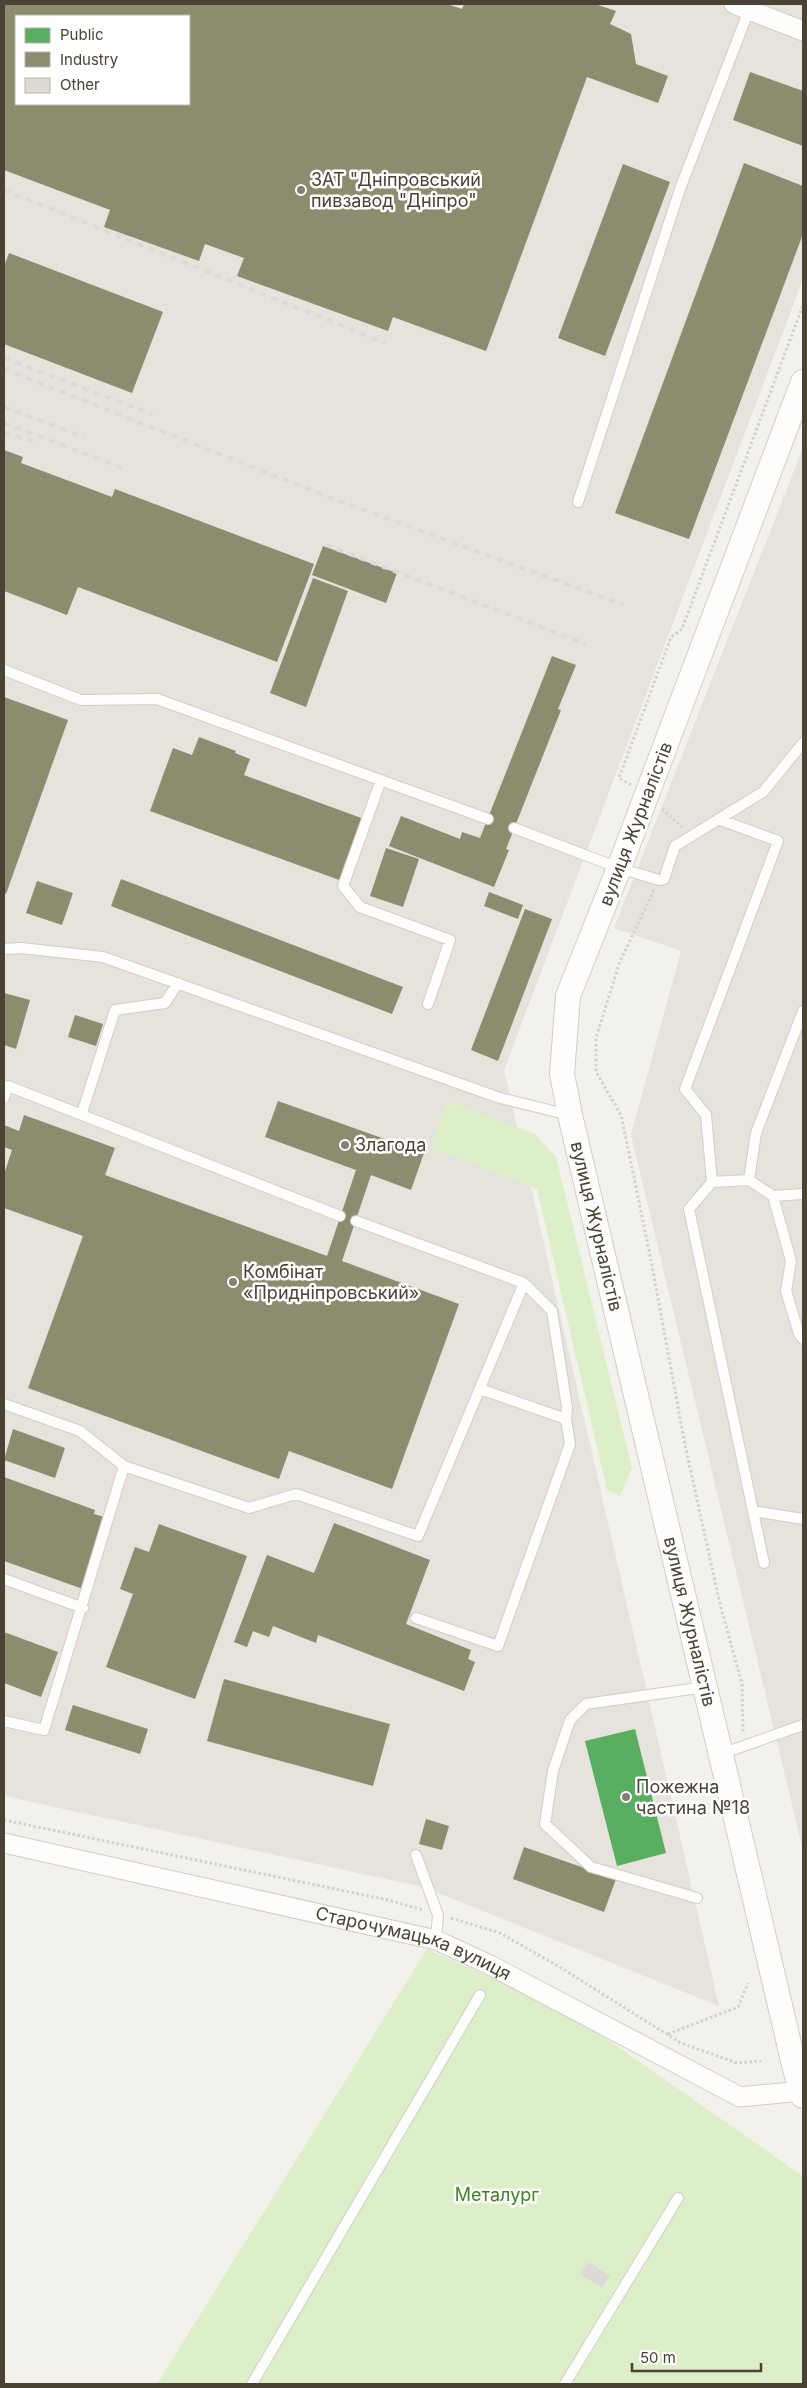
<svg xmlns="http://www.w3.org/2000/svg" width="807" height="2388" viewBox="0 0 807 2388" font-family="Inter,sans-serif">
	<rect width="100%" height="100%" fill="#f2f1eb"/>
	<path fill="#e6e2dc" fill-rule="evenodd" d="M4,4H803V279L504,1070L719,2006L423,1887L4,1796ZM16,16H189V104H16Z
		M803,448V1850L631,1135L681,951L614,928Z"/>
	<path fill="#ddefc8" d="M447,1101L535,1134L556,1157L632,1468L620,1496L607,1490L537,1189L431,1148Z
		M427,1949L568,2012L803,2176V2384H157Z"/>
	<path fill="#5aae61" d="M635,1729L666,1853L617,1866L585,1741Z"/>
	<path fill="#8c8c6e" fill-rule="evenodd" d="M4,4H447L462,9L464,4H595L616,11L610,24L631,34L636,64L668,76L658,103L587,77L486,351L393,317L388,331L237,276L244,258L205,244L199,261L104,227L110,210L4,170ZM16,16H189V104H16Z
		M750,72L803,91V146L733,120Z
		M744,163L803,186V234L689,539L615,513Z
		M623,164L670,182L605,356L558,338Z
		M9,253L163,312L132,393L4,344V266Z
		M4,450L23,457L21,463L112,497L115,489L314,564L277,662L78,587L67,615L4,591Z
		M323,546L397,573L386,603L312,575Z
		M313,578L348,591L306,707L270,693Z
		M552,656L576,665L558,709L561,710L506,849L509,850L494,887L389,846L401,816L460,839L462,832L480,838Z
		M4,697L68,720L6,894L4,893Z
		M199,737L236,751L235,753L250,759L244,775L364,819L342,881L150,811L173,748L192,755Z
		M386,848L419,859L403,907L370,896Z
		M121,879L403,987L392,1014L111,906Z
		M37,881L73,893L62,925L26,913Z
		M489,892L523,905L518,919L484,906Z
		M525,909L552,919L498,1061L471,1050Z
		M4,993L30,1000L16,1049L4,1045Z
		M75,1015L103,1024L96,1046L68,1037Z
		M278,1101L424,1153L411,1190L371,1175L342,1261L459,1304L392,1489L289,1451L279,1479L28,1388L83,1236L4,1208V1174L12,1150L4,1147V1125L19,1131L24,1115L115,1148L105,1175L327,1256L356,1170L265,1137Z
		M13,1429L65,1448L55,1478L4,1460Z
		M4,1477L95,1510L94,1514L108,1518L83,1589L4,1561Z
		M334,1523L430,1560L406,1624L471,1650L468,1659L475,1662L464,1691L318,1635L316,1643L273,1626L269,1637L253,1631L247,1647L234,1642L267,1555L314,1573Z
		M159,1524L247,1556L195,1699L106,1667L133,1594L120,1589L135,1547L149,1552Z
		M4,1632L58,1652L41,1697L4,1683Z
		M224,1679L390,1724L373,1786L207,1741Z
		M73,1705L148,1729L140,1754L65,1730Z
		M426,1819L449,1826L442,1850L419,1844Z
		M524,1847L616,1879L604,1912L513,1879Z"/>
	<path fill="#dcdad3" d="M589,2262L610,2276L602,2288L580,2274Z"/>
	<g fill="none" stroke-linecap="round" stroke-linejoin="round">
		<defs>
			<path id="service" d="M578,502L680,189L749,10
				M4,670L81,700L157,699L488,819
				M381,780L343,886L360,907L450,940L428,1004
				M718,819L778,841L685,1089L706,1115L712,1182L689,1209L764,1563
				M514,828L619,868L659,880L664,879L675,846L763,792L803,743
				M4,949L21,948L103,957L500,1098L569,1115
				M803,1011L756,1133L749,1180L773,1196L803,1194
				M4,1098L8,1086L340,1216
				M82,1113L115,1010L165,1003L178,983
				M712,1182L749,1180
				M773,1196L791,1261L786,1291L799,1334L803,1339
				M356,1221L524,1283L552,1311L567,1407L566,1419L570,1444L498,1646L416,1618
				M480,1389L566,1419
				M4,1404L80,1431L124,1466L249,1508L296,1494L418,1536L524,1283
				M753,1511L803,1519
				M4,1579L83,1608
				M4,1721L44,1730L124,1466
				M721,1754L803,1725
				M416,1855L438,1915L436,1940
				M697,1898L591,1867L545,1824L553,1771L570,1720L586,1704L705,1687
				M252,2384L480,1995
				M565,2384L678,2198"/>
			<g id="minor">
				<path d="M734,4L803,31"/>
				<path id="s1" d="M4,1843L436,1940L490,1965L740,2097L801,2091"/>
			</g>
			<g id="tertiary">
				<path id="s2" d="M803,382L619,868L568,996L562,1074L570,1115L795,2069L803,2096"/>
			</g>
		</defs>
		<use href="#service" stroke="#d0cec8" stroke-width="12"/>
		<use href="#minor" stroke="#d0cec8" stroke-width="21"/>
		<use href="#tertiary" stroke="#d0cec8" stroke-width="26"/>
		<path stroke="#d2d1ca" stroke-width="3" stroke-dasharray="2.5 2.5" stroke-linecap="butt" d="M631,785L619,778L671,637L682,629L803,305
			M662,809L683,828
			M654,890L619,964L596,1038V1072L621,1115L650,1255L685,1445L720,1604L742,1684L743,1733
			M4,1820L388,1900L423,1910
			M451,1918L500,1933L558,1966L681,2043L737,2063L761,2061
			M668,2034L738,2007L748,1983"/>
		<use href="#service" stroke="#fdfdfc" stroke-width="10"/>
		<use href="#minor" stroke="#fdfdfc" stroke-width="19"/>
		<use href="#tertiary" stroke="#fdfdfc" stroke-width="24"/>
		<path stroke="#dadad9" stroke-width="4" stroke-dasharray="6 6" stroke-linecap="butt" d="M4,190L385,343
			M4,358L152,414
			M4,369L331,498L624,605
			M4,407L84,437
			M4,423L125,469
			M4,433L33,441
			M326,545L586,644"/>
	</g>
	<g fill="#858075" stroke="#fff" stroke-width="2">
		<circle cx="301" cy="190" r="5"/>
		<circle cx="345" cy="1145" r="5"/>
		<circle cx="233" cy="1282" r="5"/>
		<circle cx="626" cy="1797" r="5"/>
	</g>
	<g text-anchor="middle" stroke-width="5" stroke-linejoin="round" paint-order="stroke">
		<g font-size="18" fill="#4a4335" stroke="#fff" text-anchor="start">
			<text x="311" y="186">ЗАТ "Дніпровський<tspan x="311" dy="21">пивзавод "Дніпро"</tspan></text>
			<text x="355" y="1151">Злагода</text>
			<text x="243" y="1278">Комбінат<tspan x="243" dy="21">«Придніпровський»</tspan></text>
			<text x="636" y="1793">Пожежна<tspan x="636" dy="21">частина №18</tspan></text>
		</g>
		<g font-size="18" fill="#4a4335" stroke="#fff">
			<text transform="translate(636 824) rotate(-69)" y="6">вулиця Журналістів</text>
			<text dy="6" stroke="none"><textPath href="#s2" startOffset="892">вулиця Журналістів</textPath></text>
			<text dy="6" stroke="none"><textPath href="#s2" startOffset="1298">вулиця Журналістів</textPath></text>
			<text dy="6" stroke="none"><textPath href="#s1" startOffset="422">Старочумацька вулиця</textPath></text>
		</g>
		<g font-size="18" fill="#408321" stroke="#fff">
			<text x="497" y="2201">Металург</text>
		</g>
	</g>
	<rect width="807" height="2388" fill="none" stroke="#4a4335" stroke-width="10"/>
	<rect x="15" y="15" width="175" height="90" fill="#ffffff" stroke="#b7b4ae"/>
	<rect x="25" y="28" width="25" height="15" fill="#5aae61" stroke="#b7b4ae"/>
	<text x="60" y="40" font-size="15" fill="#4a4335">Public</text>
	<rect x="25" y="52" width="25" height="15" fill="#8c8c6e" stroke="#b7b4ae"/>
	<text x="60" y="65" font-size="15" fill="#4a4335">Industry</text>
	<rect x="25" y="78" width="25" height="15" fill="#dcdad3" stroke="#b7b4ae"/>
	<text x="60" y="90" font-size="15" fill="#4a4335">Other</text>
	<path d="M632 2363v8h129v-8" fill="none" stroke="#4a4335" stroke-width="2.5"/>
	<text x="640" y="2363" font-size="15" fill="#4a4335" stroke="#ffffff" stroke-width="4" paint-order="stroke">50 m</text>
</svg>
